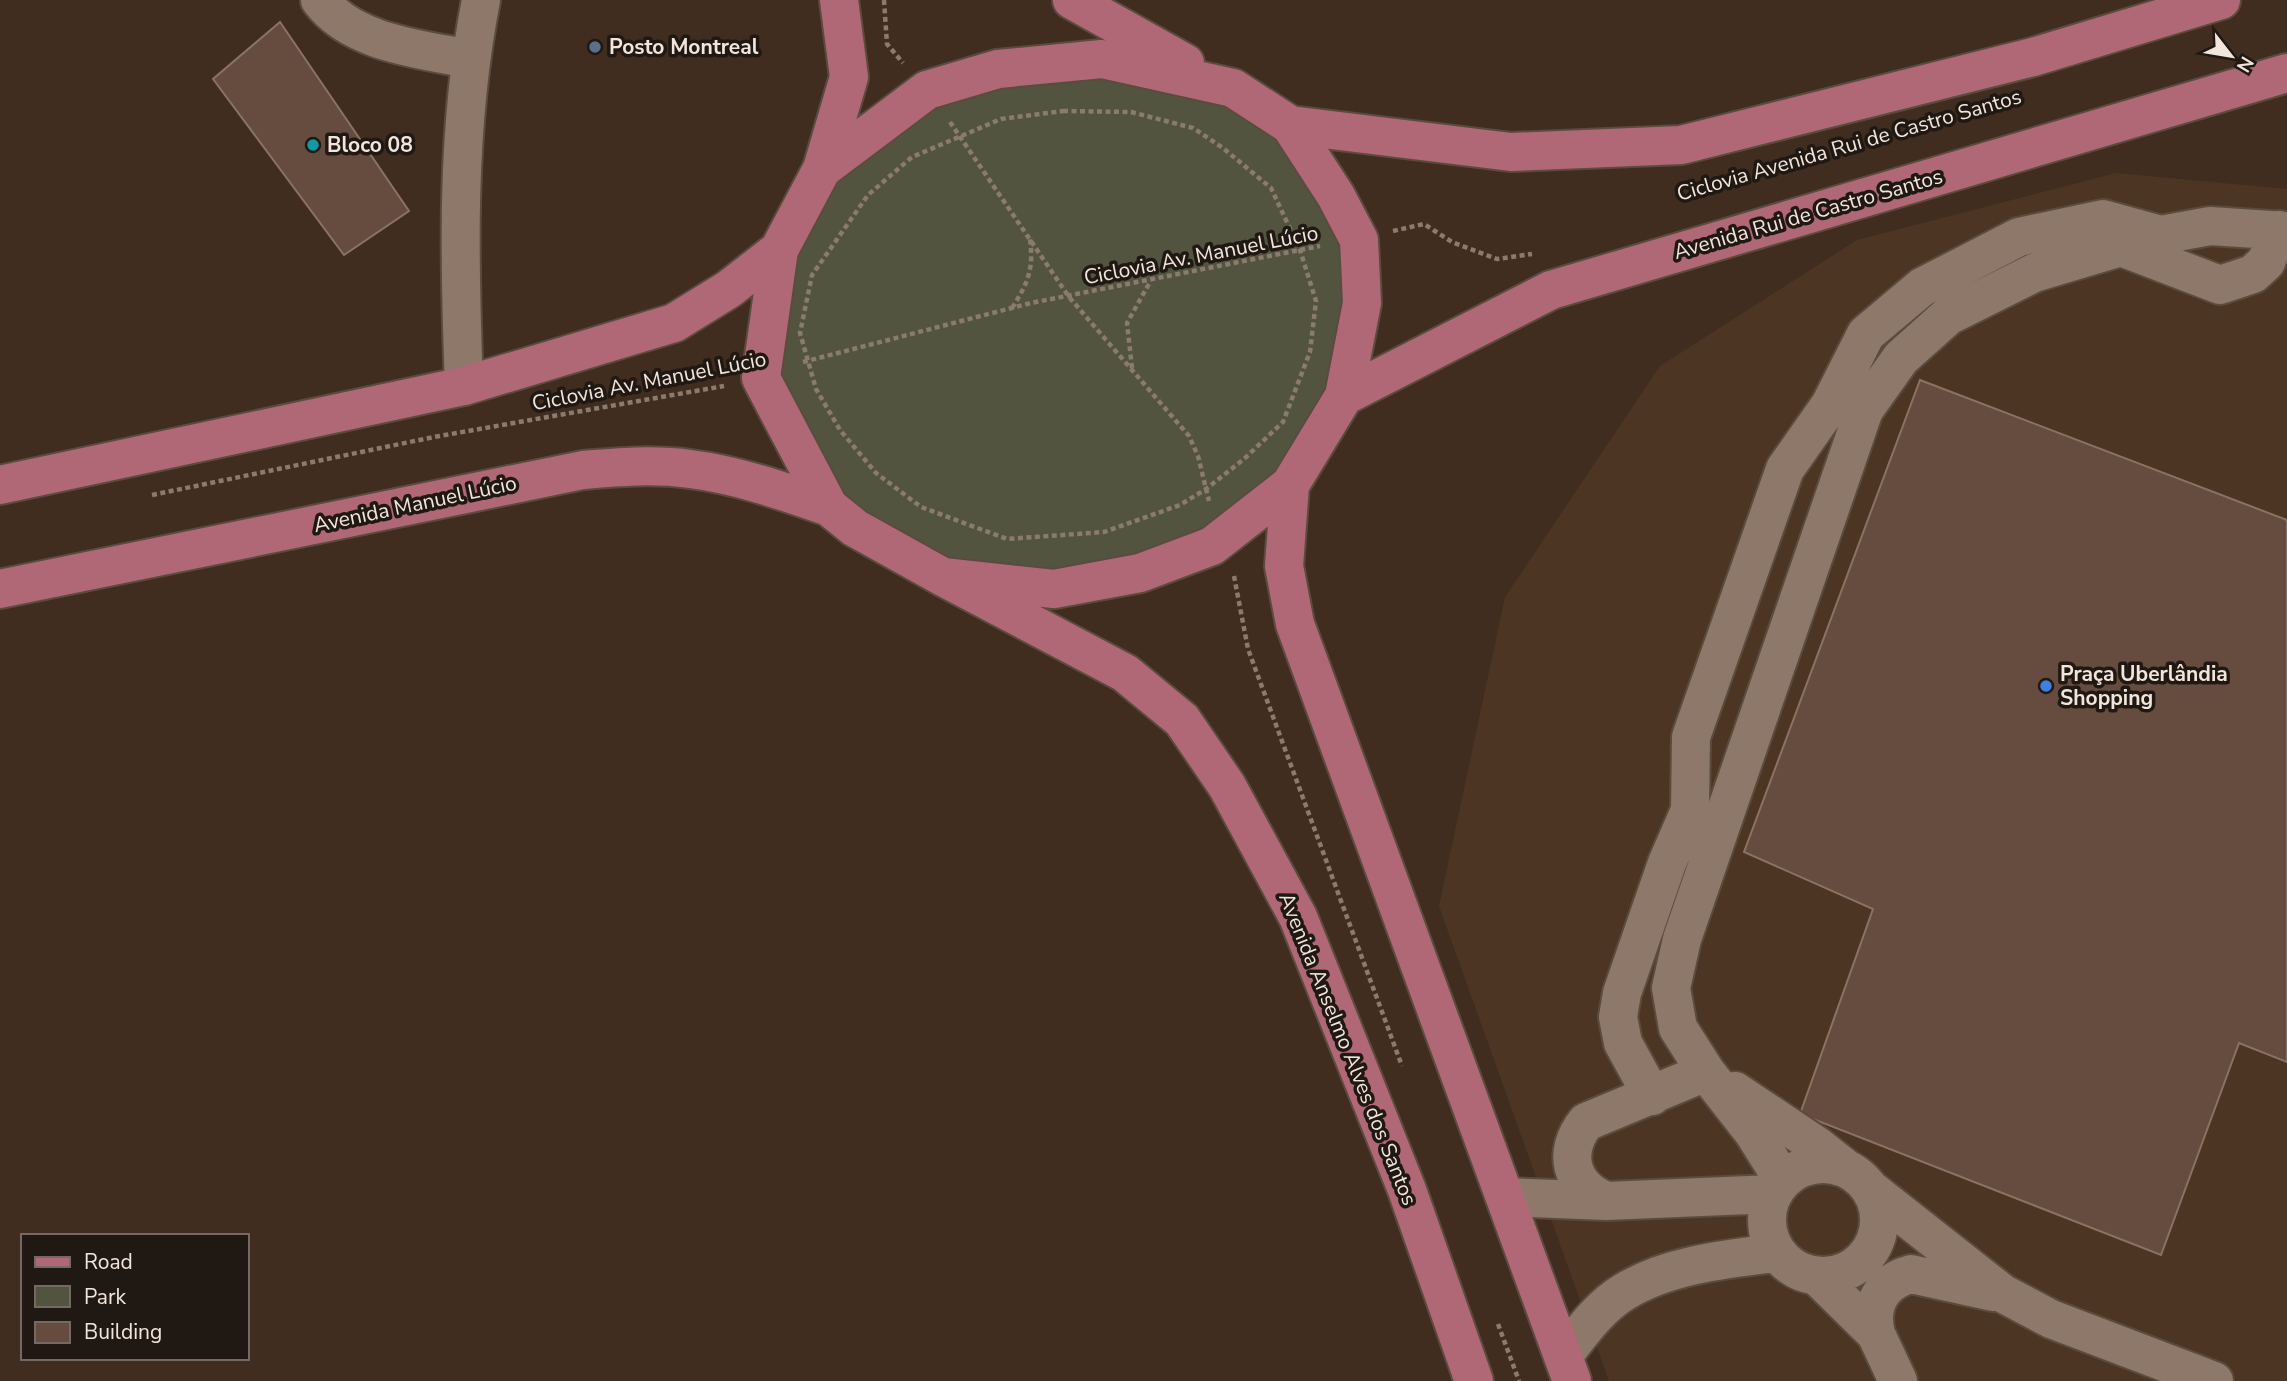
<svg xmlns="http://www.w3.org/2000/svg" width="2287" height="1381" viewBox="0 0 2287 1381" font-family="'Nunito Sans',sans-serif">
	<rect width="100%" height="100%" fill="#402d20"/>
	<path fill="#4c3523" d="M2116,173L2287,189V1381H1609L1439,906L1505,597L1660,366L1857,240Z"/>
	<path fill="#535440" d="M998,69L1233,88L1336,196L1362,303L1308,459L1140,573L943,577L855,528L761,378L822,169Z"/>
	<path fill="#664c3f" stroke="#8a7265" stroke-width="2" d="M280,22L409,211L344,255L213,79Z
		M1920,380L2287,520V1062L2239,1043L2161,1255L1800,1114L1873,909L1744,852Z"/>
	<g fill="none" stroke-linecap="round" stroke-linejoin="round">
		<defs>
			<path id="minor" d="M320,0C352,43 420,49 469,59
				M2121,247L2220,285L2253,274L2266,262L2279,230
				M464,386C459,257 456,128 481,0
				M1735,1091L1816,1145L1845,1168
				M1652,1096L1623,1043L1618,1017L1622,993L1667,863L1690,810L1691,737L1785,469L1830,405L1866,334L1922,287L2019,237L2103,219L2161,235
				M1767 1220a56 56 0 1 1 112 0a56 56 0 1 1-112 0Z
				M1783,1180L1753,1132L1706,1072L1678,1028L1671,988L1682,939L1864,410L1901,358L1948,316L2034,273L2161,235L2210,226L2287,231
				M1870,1189L2002,1293L2051,1319L2214,1381
				M1506,1197L1606,1201L1773,1194
				M1606,1201C1570,1186 1562,1152 1586,1122L1706,1072
				M1817,1276L1876,1334L1898,1381
				M1876,1334C1869,1305 1881,1282 1911,1274L1993,1292
				M1563,1356C1581,1333 1599,1307 1624,1292C1668,1265 1726,1259 1776,1253"/>
			<path id="major" d="M1072,0L1185,63
				M1290,125L1511,152L1681,145L2033,57L2221,0
				M822,169L849,77L839,0
				M1344,396L1551,290L2287,73
				M0,485L464,386L674,323L729,289L779,250
				M1290,485L1284,566L1295,624L1572,1381
				M943,577L1054,589L1140,573L1212,546L1290,485L1344,396L1362,303L1359,240L1336,196L1290,125L1233,88L1102,59L998,69L927,90L822,169L779,250L761,378L829,507L855,528L943,577L1125,673L1182,720L1227,786L1298,917L1407,1190L1474,1381
				M0,589L583,470C618,467 654,464 690,469C738,475 783,491 829,507"/>
		</defs>
		<use href="#minor" stroke="#5b4b3f" stroke-width="42"/>
		<use href="#major" stroke="#5b4b3f" stroke-width="42"/>
		<path stroke="#8a7a6f" stroke-width="4.5" stroke-dasharray="5 3.5" stroke-linecap="butt" d="M884,0L887,44L903,63
			M1063,111L1131,112L1193,128L1223,148L1271,188L1300,250L1316,301L1310,352L1283,422L1244,459L1206,489L1180,505L1104,532L1007,539L921,507L876,473L840,430L816,389L800,333L812,275L868,195L912,157L1001,119Z
			M950,122L1069,297L1189,436L1198,456L1209,501
			M1393,231L1424,224L1452,242L1497,259L1532,254
			M1012,308C1028,283 1034,269 1030,239
			M803,362L1031,303L1320,246
			M1132,368L1127,323L1150,282
			M152,495L434,437L724,386
			M1234,576L1248,649L1402,1066
			M1498,1324L1519,1381"/>
		<use href="#minor" stroke="#8e7869" stroke-width="38"/>
		<use href="#major" stroke="#b06877" stroke-width="38"/>
	</g>
	<circle fill="#5c6f8a" stroke="#201812" stroke-width="2.5" cx="595" cy="47" r="7"/>
	<circle fill="#0f9aa8" stroke="#201812" stroke-width="2.5" cx="313" cy="145" r="7"/>
	<circle fill="#3f7fe0" stroke="#201812" stroke-width="2.5" cx="2046" cy="686" r="7"/>
	<g text-anchor="middle" stroke-width="7" stroke-linejoin="round" paint-order="stroke">
		<g font-size="21" font-weight="bold" fill="#f1e5dc" stroke="#201812" text-anchor="start">
			<text x="609" y="54">Posto Montreal</text>
			<text x="327" y="152">Bloco 08</text>
			<text x="2060" y="681">Praça Uberlândia<tspan x="2060" dy="24">Shopping</tspan></text>
		</g>
		<g font-size="21" fill="#f1e5dc" stroke="#201812">
			<text transform="translate(1849 145) rotate(-16)" y="7">Ciclovia Avenida Rui de Castro Santos</text>
			<text transform="translate(1808 214) rotate(-16)" y="7">Avenida Rui de Castro Santos</text>
			<text transform="translate(1201 255) rotate(-11)" y="7">Ciclovia Av. Manuel Lúcio</text>
			<text transform="translate(649 381) rotate(-11)" y="7">Ciclovia Av. Manuel Lúcio</text>
			<text transform="translate(415 504) rotate(-12)" y="7">Avenida Manuel Lúcio</text>
			<text transform="translate(1348 1049) rotate(68)" y="7">Avenida Anselmo Alves dos Santos</text>
		</g>
	</g>
	<rect x="21" y="1234" width="228" height="126" fill="#201812" stroke="#746a63" stroke-width="2"/>
	<rect x="35" y="1257" width="35" height="10" fill="#b06877" stroke="#746a63" stroke-width="2"/>
	<text x="84" y="1269" font-size="21" fill="#f1e5dc">Road</text>
	<rect x="35" y="1286" width="35" height="21" fill="#535440" stroke="#746a63" stroke-width="2"/>
	<text x="84" y="1304" font-size="21" fill="#f1e5dc">Park</text>
	<rect x="35" y="1322" width="35" height="21" fill="#664c3f" stroke="#746a63" stroke-width="2"/>
	<text x="84" y="1339" font-size="21" fill="#f1e5dc">Building</text>
	<g transform="translate(2231 56) rotate(121)" stroke="#201812" stroke-width="5" paint-order="stroke">
	<path d="M0-5L12 26L0 18L-12 26Z" fill="#f1e5dc"/>
	<text y="-10" font-size="19" font-weight="bold" text-anchor="middle" fill="#f1e5dc">N</text>
	</g>
</svg>
